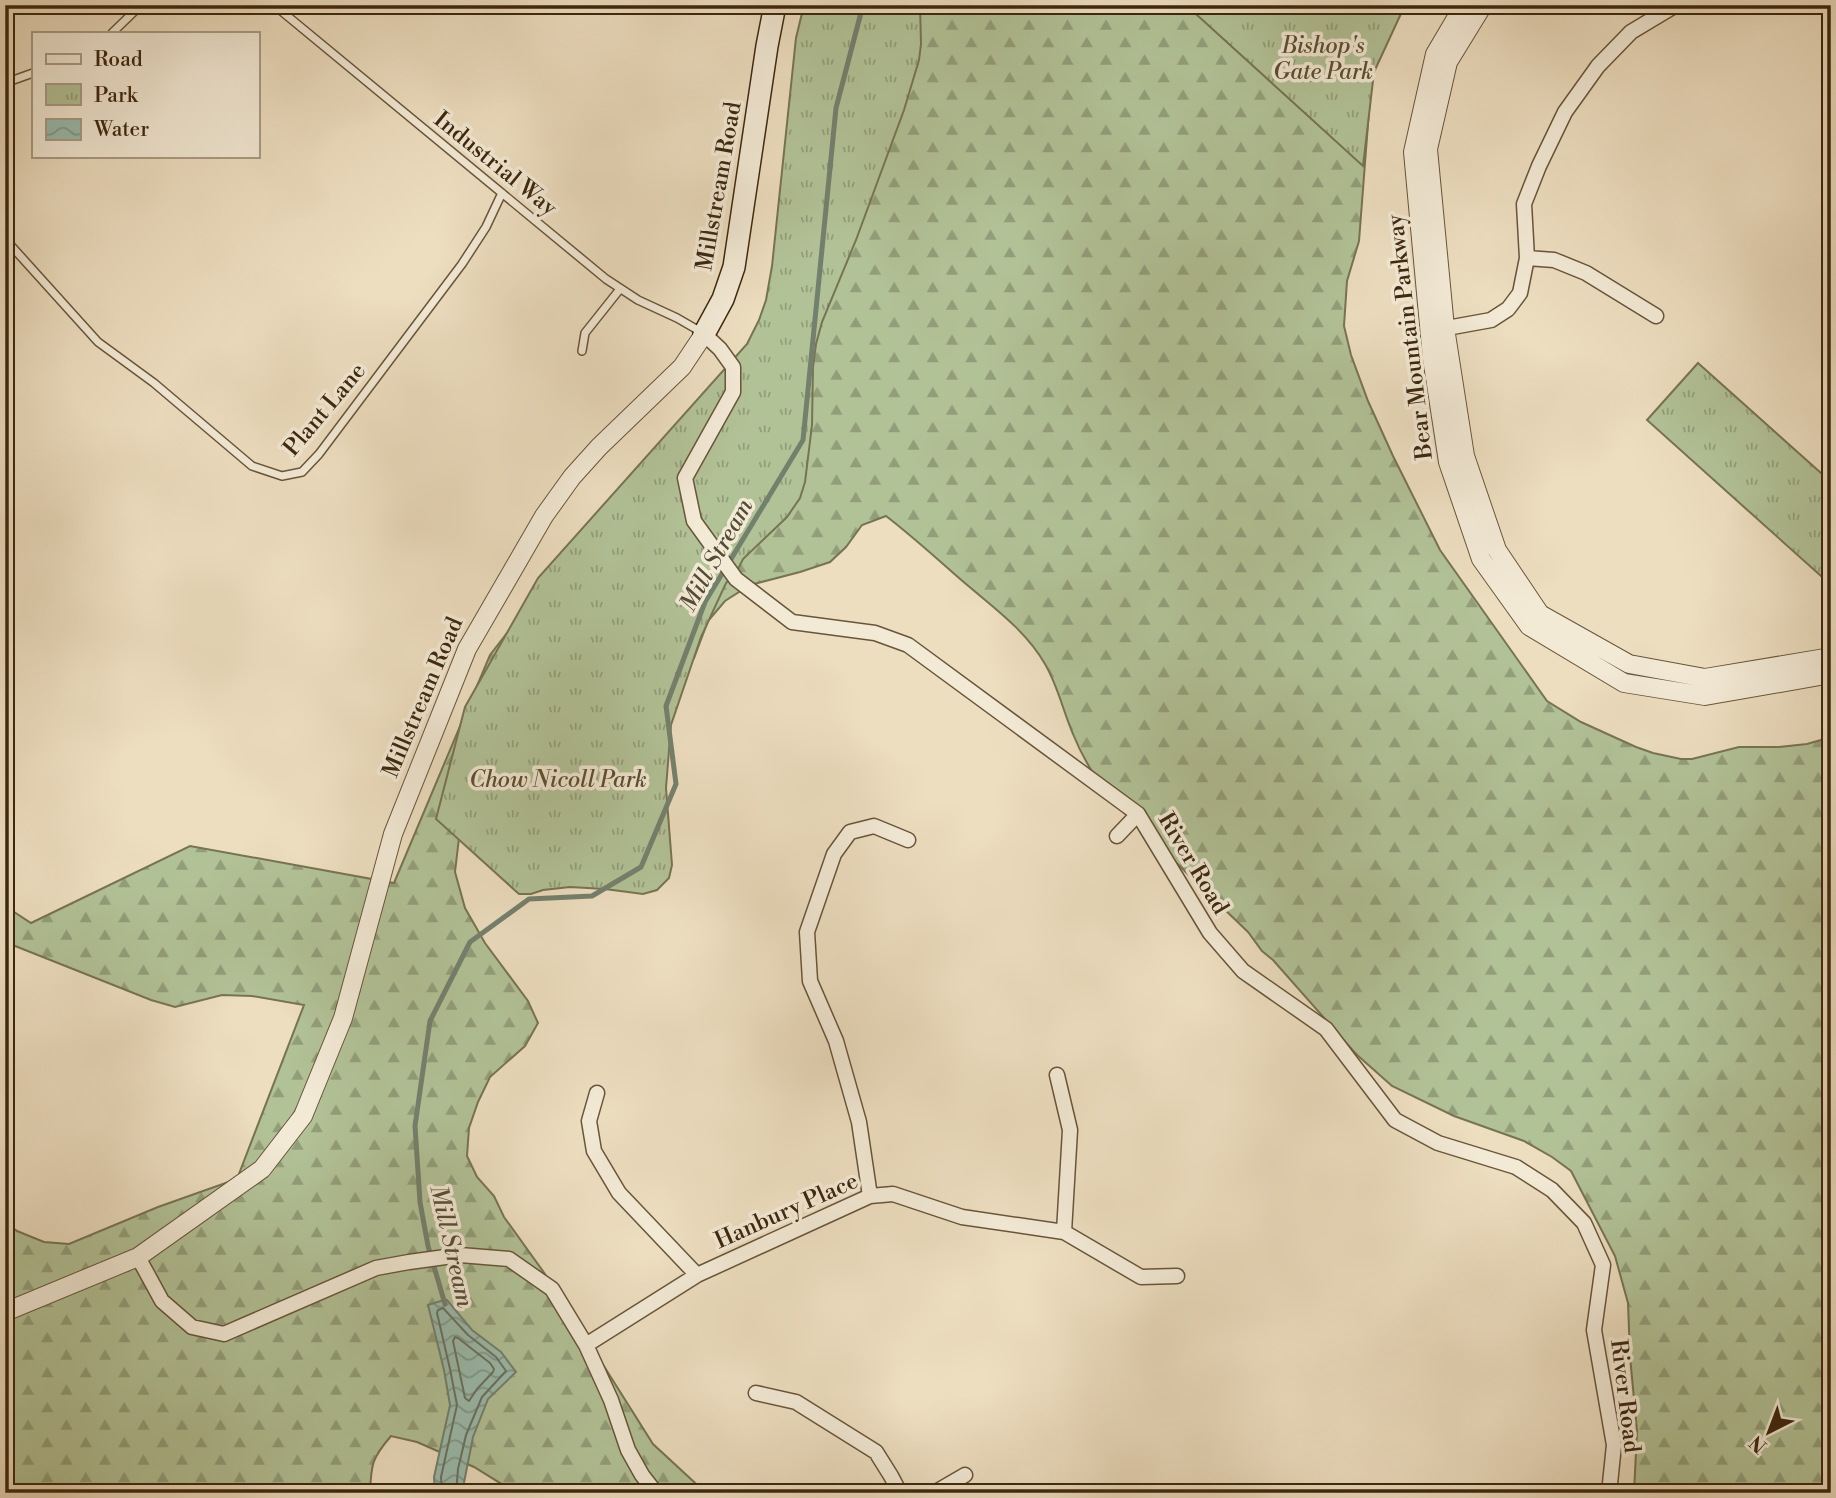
<svg xmlns="http://www.w3.org/2000/svg" width="1836" height="1498" viewBox="0 0 1836 1498" font-family="'Libre Bodoni',serif">
	<defs>
		<pattern id="forest-firs" width="22" height="20" patternUnits="userSpaceOnUse" patternTransform="scale(1.75)"><rect width="22" height="20" fill="#b2c297"/><path d="M5 1l3.5 6h-7zM16 11l3.5 6h-7z" fill="#929e7a"/></pattern>
		<pattern id="park-tufts" width="24" height="20" patternUnits="userSpaceOnUse" patternTransform="scale(1.75)"><rect width="24" height="20" fill="#b2c297"/><path d="M3 7l-1-3M5 7V3M7 7l1-3M15 17l-1-3M17 17v-4M19 17l1-3" fill="none" stroke="#929e7a"/></pattern>
		<pattern id="water-waves" width="16" height="10" patternUnits="userSpaceOnUse" patternTransform="scale(1.75)"><rect width="16" height="10" fill="#9abcae"/><path d="M0 5q4-4 8 0t8 0" fill="none" stroke="#7f998c"/></pattern>
	</defs>
	<rect width="100%" height="100%" fill="#eddec0"/>
	<filter id="stains"><feTurbulence type="fractalNoise" baseFrequency=".00286" numOctaves="4"/><feColorMatrix values="0 0 0 0 .2 0 0 0 0 .09 0 0 0 0 .02 0 0 0 .5 -.17"/></filter>
	<radialGradient id="worn" r=".72"><stop offset=".6" stop-color="#630" stop-opacity="0"/><stop offset="1" stop-color="#630" stop-opacity=".3"/></radialGradient>
	<path fill="url(#forest-firs)" stroke="#777452" stroke-width="2" d="M842,5H1343L1371,85L1359,241L1347,281L1344,326L1351,355L1368,401L1393,456L1440,550L1547,701L1581,722L1636,747L1653,753L1681,759H1692L1739,747H1779L1807,744L1831,737V1493H1634L1637,1431L1630,1356L1628,1303L1615,1256L1571,1171L1552,1157L1524,1141L1454,1116L1392,1086L1356,1054L1273,960L1262,951L1248,932L1113,802C1097,781 1083,759 1073,734C1063,711 1058,686 1045,664C1025,629 990,605 959,578C935,557 912,536 886,516L862,525L846,547L830,562L800,572L750,585L725,601L708,621L694,658L677,680L459,838L455,872L465,908L485,943L528,1001L538,1023L525,1046L490,1077L478,1102L469,1128L467,1156L477,1177L494,1196L504,1217L545,1274L552,1289L578,1325L653,1444L706,1493H516L474,1467L417,1442L391,1436C372,1458 371,1464 370,1493H5V1222L17,1231L44,1242L69,1244L158,1207L237,1179L304,1005L252,996L222,995L175,1007L151,1000L5,942V906L31,923L190,846L394,883L490,655L521,615L752,389Z"/>
	<path fill="url(#park-tufts)" stroke="#777452" stroke-width="2" d="M804,5H920L921,44L919,60L904,110L856,240L822,322L816,344L813,367L812,425L805,482L800,498L787,517L743,559L737,571L726,583L701,637L671,725L666,788L672,865L669,878L657,890L643,894L605,889L570,887L543,890L531,894H519L436,819L465,707L538,578L747,344L759,320L766,300L772,266L796,38Z
		M1186,5H1405L1374,72L1363,166Z
		M1698,363L1831,482V585L1647,420Z"/>
	<path fill="url(#water-waves)" stroke="#74806e" stroke-width="2" d="M444,1300H447L472,1330L501,1352L516,1372L488,1399L473,1437L462,1493H435L434,1477L450,1405L444,1370L428,1305Z"/>
	<g fill="none" stroke-linecap="round" stroke-linejoin="round">
		<path stroke="#6b725e" stroke-width="2" d="M455,1337L458,1338L490,1363L494,1369L493,1372L477,1389L469,1401L465,1398L453,1341Z
			M442,1493L441,1477L457,1405L450,1369L437,1313L438,1310L443,1308L468,1335L496,1357L506,1371L482,1397L466,1435L458,1469L456,1493"/>
		<path stroke="#74806e" stroke-width="5" d="M445,1304L428,1246L420,1202L415,1126L430,1021L470,942L529,899L592,896L641,867L676,784L666,706L705,602L803,440L836,108L863,5"/>
		<defs>
			<path id="service" d="M274,5L606,279L638,300L677,318L703,333
				M112,33L141,5
				M5,83L33,73
				M5,239L98,342L154,383L252,466L282,476L302,472L319,454L462,264L486,227L502,193
				M582,351L585,333L620,289"/>
			<path id="minor" d="M1527,258L1554,260L1586,273L1656,316
				M1436,330L1491,320L1508,309L1520,293L1527,258L1524,204L1539,166L1565,112L1598,66L1631,32L1676,5
				M704,334L720,349L733,367V392L685,478L694,521L736,579L792,622L875,633L908,645L1138,814L1210,933L1243,971L1326,1029L1395,1120L1438,1143L1516,1167L1552,1190L1584,1223L1603,1265L1594,1330L1614,1445L1609,1493
				M1117,836L1138,814
				M1057,1075L1070,1130L1064,1232
				M597,1093L589,1121L594,1151L619,1193L697,1275
				M870,1196L859,1122L836,1041L810,981L807,932L834,854L850,832L874,826L908,840
				M138,1257L162,1301L192,1327L224,1334L376,1268L409,1262L460,1255L509,1259L552,1289L586,1345L611,1400L628,1450L642,1475L656,1493
				M586,1345L697,1275L870,1196L893,1194L962,1217L1064,1232L1141,1277L1177,1276
				M756,1393L796,1402L876,1452L891,1476L900,1493
				M934,1493L965,1475"/>
			<path id="tertiary" d="M1464,5L1435,54L1413,152L1432,358L1448,462L1481,559L1529,626L1624,683L1705,696L1831,674
				M1483,5L1448,62L1428,149L1445,328L1465,456L1497,550L1540,614L1629,664L1705,678L1831,657
				M5,1312L138,1257L262,1169L303,1116L343,1018L393,834L467,649L544,516L572,477L599,447L682,367L704,334"/>
			<path id="secondary" d="M704,334L723,299L734,267L767,46L775,5"/>
		</defs>
		<use href="#service" stroke="#68553a" stroke-width="10"/>
		<use href="#minor" stroke="#68553a" stroke-width="17"/>
		<use href="#tertiary" stroke="#68553a" stroke-width="20"/>
		<use href="#secondary" stroke="#3c270e" stroke-width="24"/>
		<use href="#service" stroke="#f3ead6" stroke-width="7"/>
		<use href="#minor" stroke="#f3ead6" stroke-width="14"/>
		<use href="#tertiary" stroke="#f3ead6" stroke-width="18"/>
		<use href="#secondary" stroke="#f3ead6" stroke-width="21"/>
	</g>
	<g text-anchor="middle" stroke-width="7" stroke-linejoin="round" paint-order="stroke">
		<g font-size="23" font-style="italic" fill="#5a4e30" stroke="#f3ead6">
			<text x="1323" y="53">Bishop's<tspan x="1323" dy="26">Gate Park</tspan></text>
			<text x="558" y="787">Chow Nicoll Park</text>
		</g>
		<g font-size="23" fill="#3c270e" stroke="#f3ead6">
			<text transform="translate(496 163) rotate(39)" y="8">Industrial Way</text>
			<text transform="translate(718 186) rotate(-80)" y="8">Millstream Road</text>
			<text transform="translate(1409 337) rotate(-97)" y="8">Bear Mountain Parkway</text>
			<text transform="translate(324 409) rotate(-50)" y="8">Plant Lane</text>
			<text transform="translate(422 697) rotate(-67)" y="8">Millstream Road</text>
			<text transform="translate(1194 863) rotate(59)" y="8">River Road</text>
			<text transform="translate(786 1210) rotate(-24)" y="8">Hanbury Place</text>
			<text transform="translate(1626 1396) rotate(83)" y="8">River Road</text>
		</g>
		<g font-size="24" font-style="italic" fill="#544c36" stroke="#f3ead6">
			<text transform="translate(716 555) rotate(-61)" y="8">Mill Stream</text>
			<text transform="translate(452 1246) rotate(77)" y="8">Mill Stream</text>
		</g>
	</g>
	<rect width="1836" height="1498" fill="none" stroke="#eddec0" stroke-width="28"/>
	<rect x="7" y="7" width="1822" height="1484" fill="none" stroke="#3c270e" stroke-width="3.5"/>
	<rect x="14" y="14" width="1808" height="1470" fill="none" stroke="#3c270e" stroke-width="2"/>
	<rect x="32" y="32" width="228" height="126" fill="#f3ead6" stroke="#aa9c86" stroke-width="2"/>
	<rect x="46" y="54" width="35" height="10" fill="#f3ead6" stroke="#aa9c86" stroke-width="2"/>
	<text x="94" y="66" font-size="21" fill="#3c270e">Road</text>
	<rect x="46" y="84" width="35" height="21" fill="url(#park-tufts)" stroke="#aa9c86" stroke-width="2"/>
	<text x="94" y="102" font-size="21" fill="#3c270e">Park</text>
	<rect x="46" y="119" width="35" height="21" fill="url(#water-waves)" stroke="#aa9c86" stroke-width="2"/>
	<text x="94" y="136" font-size="21" fill="#3c270e">Water</text>
	<g transform="translate(1769 1432) rotate(222)" stroke="#f3ead6" stroke-width="5" paint-order="stroke">
	<path d="M0-5L12 26L0 18L-12 26Z" fill="#3c270e"/>
	<text y="-10" font-size="19" font-weight="bold" text-anchor="middle" fill="#3c270e">N</text>
	</g>
	<rect width="100%" height="100%" filter="url(#stains)"/>
	<rect width="100%" height="100%" fill="url(#worn)"/>
</svg>
